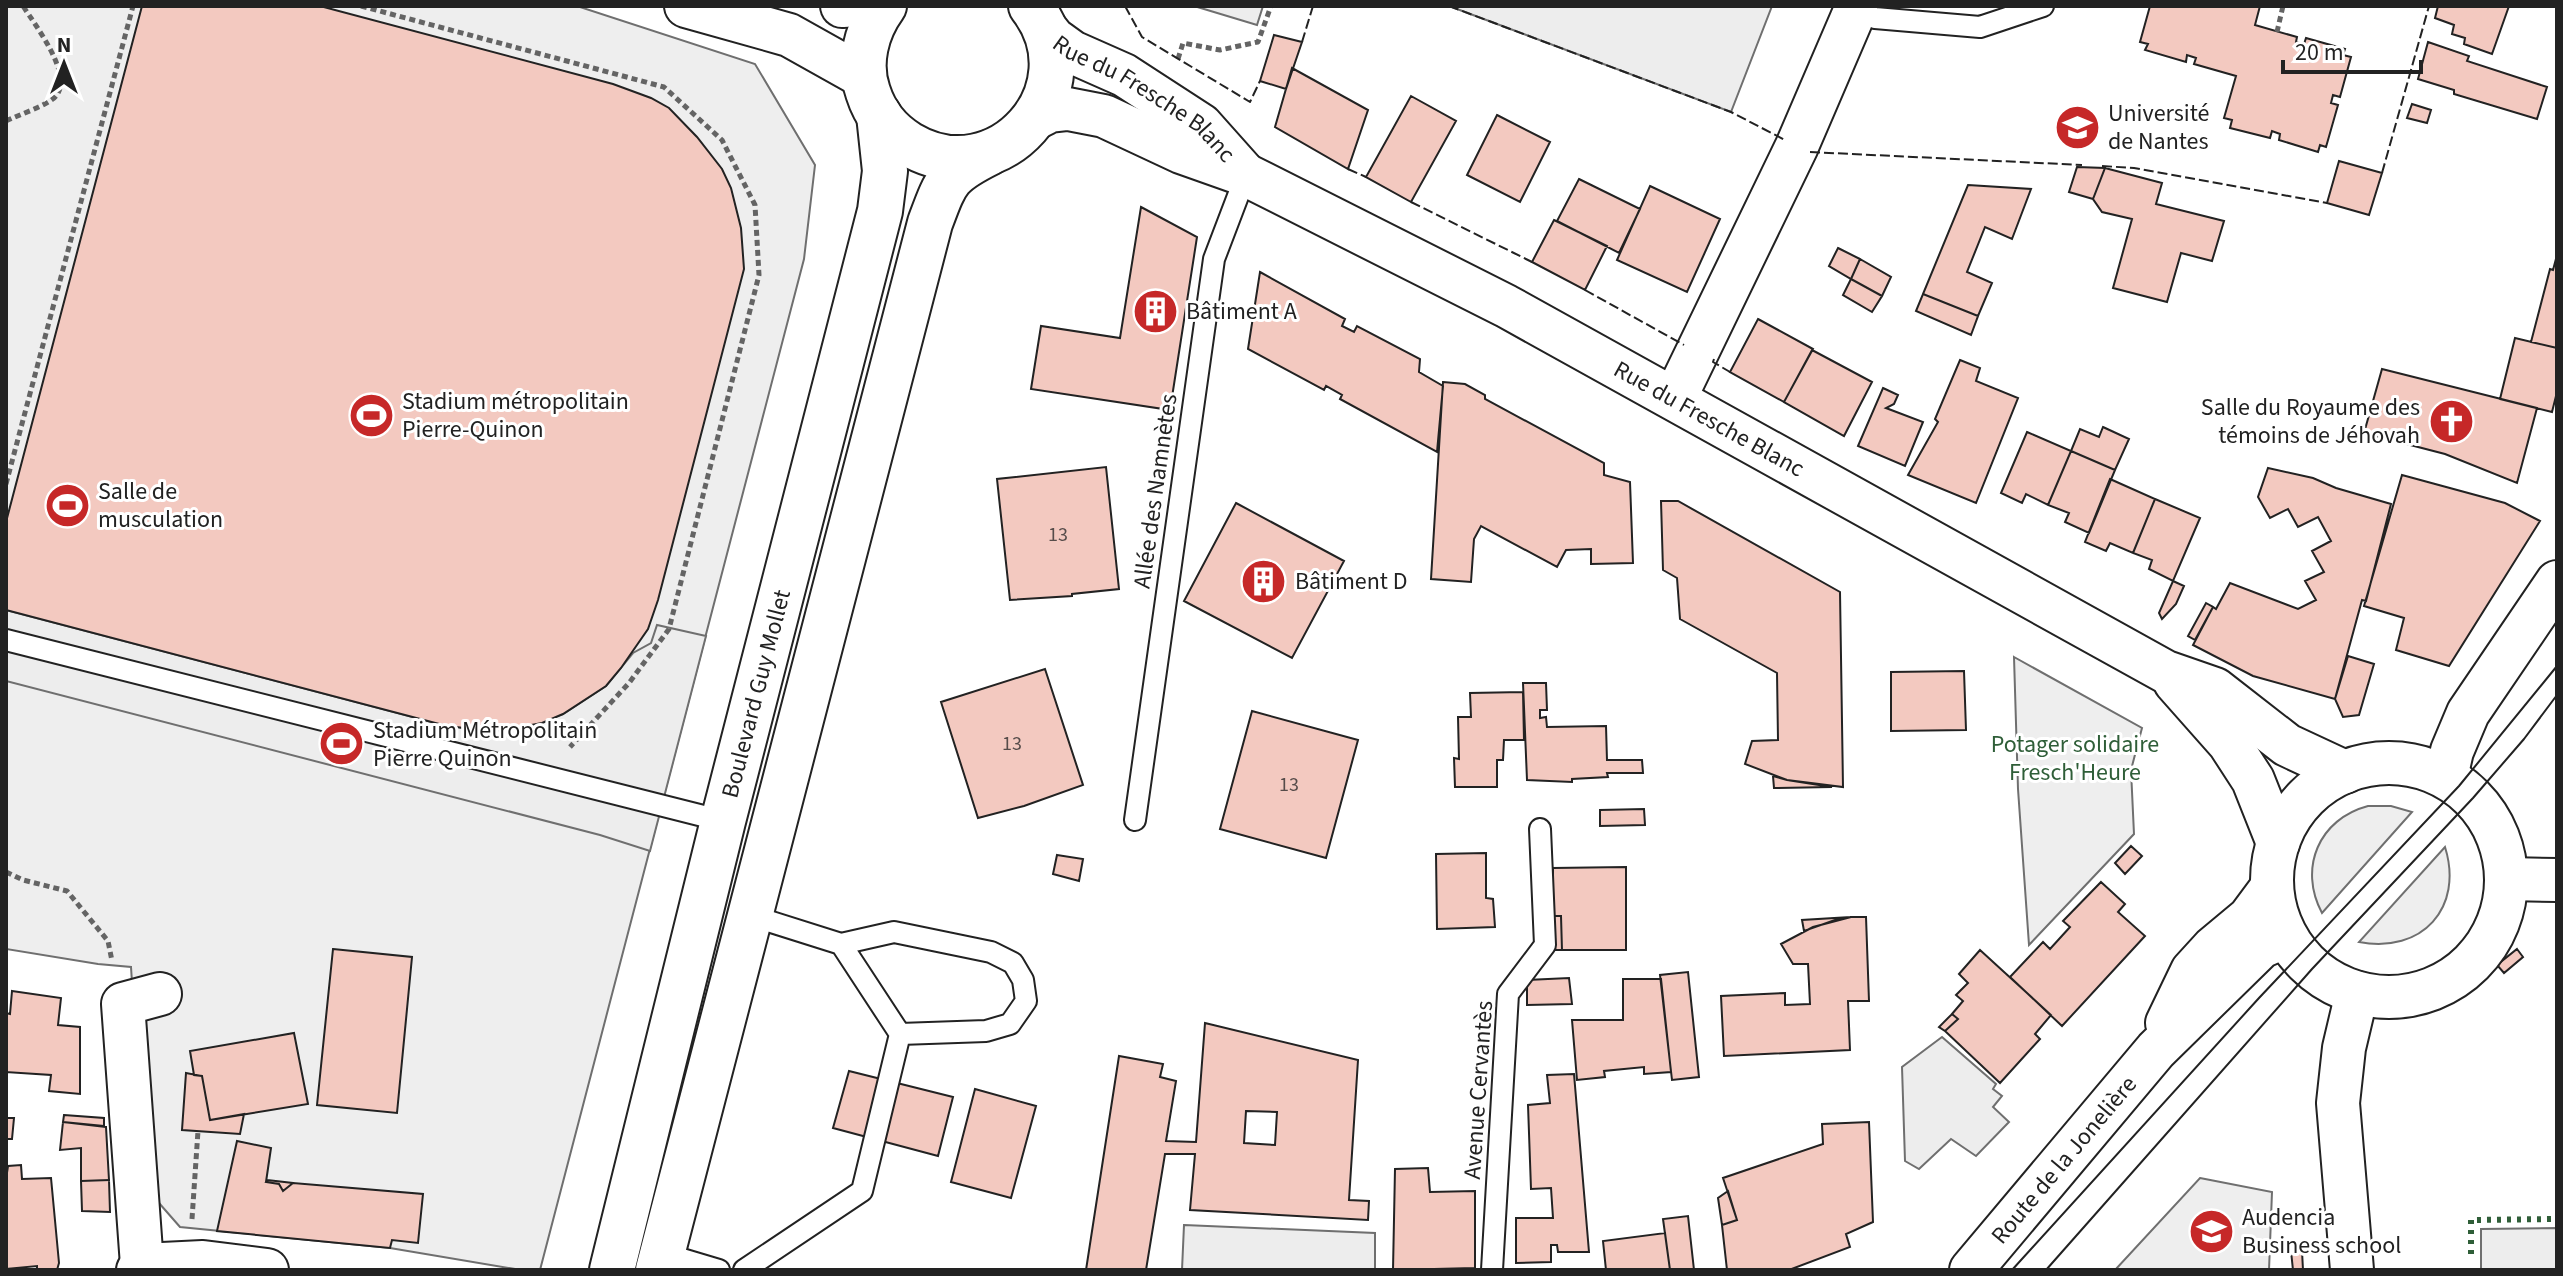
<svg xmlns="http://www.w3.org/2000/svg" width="2563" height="1276" viewBox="0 0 2563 1276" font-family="'Source Sans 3',sans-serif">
	<rect width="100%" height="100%" fill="#fff"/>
	<path fill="#eee" stroke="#6f6f6f" stroke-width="2" d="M6,6H577L755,64L815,165L804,259L540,1270H521L390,1248L180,1227L145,1187L131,967L98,964L6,949Z
		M2014,657L2142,728L2131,770L2134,834L2029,945L2018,789Z
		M2368,806H2391L2412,812L2322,913C2298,868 2319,819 2368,806Z
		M2445,847C2464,908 2422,954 2359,942Z
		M2200,1178L2272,1192L2269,1270H2115Z"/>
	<path fill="#ededed" stroke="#6f6f6f" stroke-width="2" d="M1194,6H1263L1257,25Z
		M1449,6H1772L1731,112Z
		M6,610L443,725L484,731L523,728L563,714L606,686L633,653L651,643L657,625L706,636L650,851L600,835L6,681Z
		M1942,1037L1996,1084L1993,1089L2002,1096L1993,1107L2009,1122L1976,1156L1951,1139L1919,1169L1905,1161L1902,1067Z
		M1184,1225L1375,1233V1270H1182Z
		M2557,1228V1270H2481V1229Z"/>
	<path fill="#f3c9c0" stroke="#222" stroke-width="2" fill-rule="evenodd" d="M142,6H320L613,84L651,98L669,108L697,137L722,169L731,188L741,228L744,269L658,600L648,629L621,668L606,686L563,714L542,723L504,730L484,731L443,725L6,610V522Z
		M2150,6H2260L2255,25L2297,37L2296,42L2304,44L2306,38L2345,49L2343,55L2351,57L2340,97L2333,95L2331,103L2338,105L2326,147L2320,145L2318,152L2279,140L2280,134L2272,131L2270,138L2230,128L2232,120L2224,118L2236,76L2194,64L2196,58L2187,55L2186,62L2145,50L2148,44L2140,42Z
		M2438,6H2509L2492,54L2464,44L2465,38L2452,34L2454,25L2435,18Z
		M1274,35L1302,42L1286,89L1260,81Z
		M2428,42L2469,56L2467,61L2547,87L2537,119L2454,94V90L2418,79Z
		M1292,68L1368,110L1348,169L1275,127Z
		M1411,96L1456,121L1411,202L1366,177Z
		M2412,104L2431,110L2427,123L2407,118Z
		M1497,115L1550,142L1520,202L1467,175Z
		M2339,161L2382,173L2369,215L2327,203Z
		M2077,167L2105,168L2093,199L2069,192Z
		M2105,168L2162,183L2156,204L2224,221L2212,261L2181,253L2167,302L2113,288L2132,219L2102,212L2093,199Z
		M1579,179L1640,209L1619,253L1557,221Z
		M1968,185L2031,189L2012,239L1985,227L1967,272L1992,283L1978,316L1923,294Z
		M1650,186L1720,219L1687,292L1617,260Z
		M1141,207L1197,237L1170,410L1031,389L1041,326L1120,338Z
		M1554,220L1607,246L1585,290L1532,262Z
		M1838,248L1860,259L1851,279L1829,266Z
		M2557,255V348L2531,342L2550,269L2553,270Z
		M1860,259L1891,277L1882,296L1851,279Z
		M1260,272L1345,319L1342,326L1354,332L1357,326L1420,359L1419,372L1443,386L1437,452L1340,399L1342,395L1326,386L1324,390L1248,349Z
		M1851,279L1882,296L1872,312L1843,295Z
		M1923,294L1978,316L1971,335L1916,311Z
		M1758,319L1813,349L1784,402L1730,372Z
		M2515,338L2557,348V392L2552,412L2500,399Z
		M1812,350L1872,382L1844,436L1784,402Z
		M1960,360L1980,368L1976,381L2018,398L1976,503L1908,475L1938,422L1935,419Z
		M2382,369L2537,408L2517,483L2445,454L2364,433Z
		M1443,382L1465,384L1485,395V399L1604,463V475L1630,482L1633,563L1591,564V549L1566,550L1557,567L1481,526L1474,539L1471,582L1431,579Z
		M1883,388L1898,395L1894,404L1886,408L1923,422L1905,466L1858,446Z
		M2103,427L2129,439L2115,470L2071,451L2080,429L2099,437Z
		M2027,432L2071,451L2048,505L2026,494L2022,503L2001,493Z
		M2071,451L2115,470L2089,533L2065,522L2069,513L2048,505Z
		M1106,467L1119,589L1072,594V596L1010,600L997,479Z
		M2268,468L2313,478L2336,488L2391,504L2366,601L2362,600L2335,699L2253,676L2193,645L2213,607L2216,609L2230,583L2298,609L2316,600L2305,581L2324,572L2312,551L2331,541L2318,517L2298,527L2288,509L2270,518L2258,497Z
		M2402,475L2505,503L2540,521L2449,666L2396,650L2404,618L2364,606Z
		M2110,479L2155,499L2133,553L2110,543L2106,551L2085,542Z
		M2155,499L2200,518L2173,581L2149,569L2152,560L2133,553Z
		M1661,501H1678L1840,592L1843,787L1787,780L1745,764L1752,741L1778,740L1777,673L1680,619L1677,578L1663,570Z
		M1236,503L1344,561L1292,658L1184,601Z
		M2173,581L2184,586L2176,604L2162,619L2159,613Z
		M2206,603L2213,607L2195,640L2188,636Z
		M2348,656L2374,664L2359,715L2343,717L2335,699Z
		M1045,669L1083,785L1024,806L978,818L941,702Z
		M1964,671L1966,730L1891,731V672Z
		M1523,683H1546L1547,710H1540V718L1546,717L1547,727L1606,726L1607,760H1642L1643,773H1607L1608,777L1572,779V782L1527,780Z
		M1523,692L1524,740H1504L1503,760H1497V787H1455L1454,758L1459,759L1458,717H1471L1470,693Z
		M1252,711L1358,740L1326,858L1220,829Z
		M1773,776L1787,780L1832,787L1774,788Z
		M1644,809L1645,825L1600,826V810Z
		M2131,846L2142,856L2125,874L2115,863Z
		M1486,853V898L1493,899L1495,927L1437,929L1436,854Z
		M1057,855L1083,859L1079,881L1053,874Z
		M1626,867V950H1562L1561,916H1553V868Z
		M2101,882L2125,904L2118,912L2145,936L2062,1026L2010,977L2043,942L2050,949L2070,927L2063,921Z
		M1553,916H1561L1562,950H1553Z
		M1851,917L1835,920L1804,931L1802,920Z
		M1851,917H1866L1869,1001H1848L1850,1050L1724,1056L1721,996L1785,993V1005L1810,1004L1808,964H1793L1781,944L1813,927Z
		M333,949L412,957L397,1113L317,1105Z
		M2517,949L2523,957L2504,973L2497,965Z
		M1980,950L2051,1015L2035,1034L2040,1039L2000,1083L1945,1031L1958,1019L1952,1014L1963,1001L1956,995L1968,983L1959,974Z
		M1688,972L1699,1077L1672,1080L1660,975Z
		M1569,978L1572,1004L1527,1005V980Z
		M1623,979H1661L1671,1072L1644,1074V1067L1604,1071L1605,1077L1577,1080L1572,1020H1623Z
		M12,991L61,998L58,1025L80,1027V1094L49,1091L51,1075L6,1072V1075V1013L10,1014Z
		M1952,1014L1958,1019L1945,1031L1939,1027Z
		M1205,1023L1358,1060L1349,1200L1369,1201L1368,1220L1190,1210L1195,1154H1165L1146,1270H1086L1119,1056L1163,1064L1160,1077L1176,1081L1166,1141L1196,1142ZM1246,1111L1277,1112L1275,1145L1244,1143Z
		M294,1033L308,1104L210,1120L202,1076L194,1075L190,1051Z
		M849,1071L953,1097L938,1156L833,1128Z
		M186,1073L202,1076L210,1120L244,1114L240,1134L182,1130Z
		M1574,1074L1589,1252H1558L1557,1245H1551V1262L1516,1263V1218H1553L1551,1188L1531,1189L1528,1105L1550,1103L1547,1075Z
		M975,1089L1036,1106L1011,1198L951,1182Z
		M64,1115L104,1118V1126L63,1122Z
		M6,1118H14L12,1139H6Z
		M63,1122L106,1127L109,1180L81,1181V1148L60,1150Z
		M1869,1122L1873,1222L1846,1234L1850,1247L1789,1270H1727L1722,1225L1737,1220L1723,1178L1823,1144L1822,1124Z
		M237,1141L271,1148L266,1182L279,1184L283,1191L293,1183L423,1194L418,1243L392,1240L390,1248L217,1231Z
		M21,1165L22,1179L51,1178L59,1263L57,1270H37V1266L6,1269V1179L8,1166Z
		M1428,1168L1430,1192L1475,1191V1268L1393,1270L1395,1169Z
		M109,1180L110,1212L82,1211L81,1181Z
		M267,1180L293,1183L283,1191L279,1184L266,1182Z
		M1728,1191L1737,1220L1722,1225L1718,1198Z
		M1688,1216L1694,1270H1670L1663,1219Z
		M1665,1233L1670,1270H1606L1603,1241Z
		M2291,1251H2302L2303,1270H2293Z"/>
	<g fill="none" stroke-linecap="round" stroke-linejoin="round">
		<defs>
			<path id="service" d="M1849,8L1875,18L1980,27L2043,6
				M6,640L723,821
				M1135,820L1214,259L1246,175
				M841,944L894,932L991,952L1013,963L1023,980L1026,1001L1010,1024L986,1031L900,1034
				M662,1253L719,1270
				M744,1270L862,1191L900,1034L841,944L749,915
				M1492,1270L1508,994L1545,945L1540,829"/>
			<g id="minor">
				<path d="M686,6L789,35L864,77"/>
				<path d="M842,6H844"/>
				<path id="s1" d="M1042,24L1054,39L1072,52L1124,75L1201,125L1242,171"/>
				<path id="s2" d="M1034,119L1050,111L1068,109L1104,116L1181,152L1246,175L1506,306L2166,672L2215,689L2287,745L2345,772"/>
				<path d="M1675,398L1797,146L1855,11"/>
				<path d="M2175,682L2229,743L2253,780L2278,843"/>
				<circle cx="2389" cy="880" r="117"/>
				<path d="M2446,777L2452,751L2468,713L2557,582"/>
				<path d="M2507,879L2557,880"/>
				<path d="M2167,1023L2192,971L2213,948L2249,918L2272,887"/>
				<path d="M142,1265L123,1004L160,994"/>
				<path d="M138,1270L142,1265L203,1262L267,1270"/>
				<path id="s3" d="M1971,1270L2156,1050L2261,947L2284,937"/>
				<path d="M2352,1270L2338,1103L2344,1048L2357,993"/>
			</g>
			<g id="secondary">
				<path d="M884,6C866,31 858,63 868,92C875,114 889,132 909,144C998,197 1095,89 1031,6"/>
				<path id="s4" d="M612,1270L723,821L880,211L885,171L879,115"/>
				<path d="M658,1270L930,223C946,180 947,174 989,153"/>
			</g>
		</defs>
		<use href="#service" stroke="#222" stroke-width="24"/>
		<use href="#minor" stroke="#222" stroke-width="46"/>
		<use href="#secondary" stroke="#222" stroke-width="48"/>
		<path stroke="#646464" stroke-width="5" stroke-dasharray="6 4" stroke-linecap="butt" d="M361,6L664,87L722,140L755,205L759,275L669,629L629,683L570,747
			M2277,32L2283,6
			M1178,59L1183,43L1220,50L1258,42L1271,6
			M6,121C18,115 49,105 56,96C74,75 35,25 23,6
			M6,484L133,6
			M6,872L23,880L67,891L108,941L112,961
			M192,1219L198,1131"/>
		<use href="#service" stroke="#fff" stroke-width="20"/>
		<use href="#minor" stroke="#fff" stroke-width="42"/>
		<use href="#secondary" stroke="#fff" stroke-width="44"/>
		<path stroke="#222" stroke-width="2" d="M2012,1270L2259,998L2459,786L2557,666
			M2046,1270L2312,969L2473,798L2524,739L2557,695"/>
		<path stroke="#2f5e38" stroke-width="6" stroke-dasharray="4 6" stroke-linecap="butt" d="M2471,1254V1220L2557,1219"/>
		<path stroke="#222" stroke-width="2" stroke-dasharray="10 4" stroke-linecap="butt" d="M1125,6L1142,37L1250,102L1260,81
			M1449,6L1731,112L1785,140
			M1302,42L1313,6
			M1810,152L2082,165
			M2102,166L2134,168L2327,203
			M1348,169L1366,177
			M2382,173L2429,6
			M1411,202L1532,262
			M1585,290L1684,345
			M1714,359L1713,362L1730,372"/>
	</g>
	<defs>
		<symbol id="university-disc" viewBox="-11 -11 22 22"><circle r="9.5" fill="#c62828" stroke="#fff"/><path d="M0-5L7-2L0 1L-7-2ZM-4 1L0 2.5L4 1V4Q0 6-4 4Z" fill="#fff"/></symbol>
		<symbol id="building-disc" viewBox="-11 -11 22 22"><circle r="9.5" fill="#c62828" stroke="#fff"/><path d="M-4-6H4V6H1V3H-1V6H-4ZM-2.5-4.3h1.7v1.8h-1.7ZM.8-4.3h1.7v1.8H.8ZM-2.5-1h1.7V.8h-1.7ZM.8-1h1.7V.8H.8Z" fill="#fff"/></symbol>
		<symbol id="stadium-disc" viewBox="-11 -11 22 22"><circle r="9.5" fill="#c62828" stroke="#fff"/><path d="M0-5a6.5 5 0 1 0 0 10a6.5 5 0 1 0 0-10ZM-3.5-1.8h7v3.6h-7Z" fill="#fff"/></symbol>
		<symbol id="church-disc" viewBox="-11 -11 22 22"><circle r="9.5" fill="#c62828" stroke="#fff"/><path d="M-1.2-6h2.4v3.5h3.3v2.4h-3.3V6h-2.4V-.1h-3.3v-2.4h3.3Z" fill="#fff"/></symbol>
	</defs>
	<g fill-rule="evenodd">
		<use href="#university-disc" x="2052" y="102" width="51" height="51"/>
		<use href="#building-disc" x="1130" y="286" width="51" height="51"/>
		<use href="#stadium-disc" x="346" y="390" width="51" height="51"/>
		<use href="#church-disc" x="2426" y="396" width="51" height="51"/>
		<use href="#stadium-disc" x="42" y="480" width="51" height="51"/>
		<use href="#building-disc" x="1238" y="556" width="51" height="51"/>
		<use href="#stadium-disc" x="316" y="718" width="51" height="51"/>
		<use href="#university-disc" x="2186" y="1206" width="51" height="51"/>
	</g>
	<g text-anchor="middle" stroke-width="6" stroke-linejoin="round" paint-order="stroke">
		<g font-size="20" fill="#564c4a">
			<text x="1058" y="541">13</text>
			<text x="1012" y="750">13</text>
			<text x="1289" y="791">13</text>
		</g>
		<g font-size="24" fill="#222" stroke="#fff">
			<text dy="8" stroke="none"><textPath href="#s1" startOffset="128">Rue du Fresche Blanc</textPath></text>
			<text dy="8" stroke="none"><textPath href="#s2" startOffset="750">Rue du Fresche Blanc</textPath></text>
			<text transform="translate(1155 491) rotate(-82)" y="8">Allée des Namnètes</text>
			<text dy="8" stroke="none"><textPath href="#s4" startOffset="594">Boulevard Guy Mollet</textPath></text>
			<text transform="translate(1478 1090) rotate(-86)" y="8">Avenue Cervantès</text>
			<text dy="8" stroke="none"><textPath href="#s3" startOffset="144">Route de la Jonelière</textPath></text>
		</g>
		<g font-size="24" fill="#222" stroke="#fff" text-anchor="start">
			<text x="2108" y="121">Université<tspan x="2108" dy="28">de Nantes</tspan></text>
			<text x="1186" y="319">Bâtiment A</text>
			<text x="402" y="409">Stadium métropolitain<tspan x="402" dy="28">Pierre-Quinon</tspan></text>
			<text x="2420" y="415" text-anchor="end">Salle du Royaume des<tspan x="2420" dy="28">témoins de Jéhovah</tspan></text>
			<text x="98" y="499">Salle de<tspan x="98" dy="28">musculation</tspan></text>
			<text x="1295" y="589">Bâtiment D</text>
			<text x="373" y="738">Stadium Métropolitain<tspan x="373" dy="28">Pierre Quinon</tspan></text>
			<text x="2242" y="1225">Audencia<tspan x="2242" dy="28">Business school</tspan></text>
		</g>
		<g font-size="24" fill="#2f5e38" stroke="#fff">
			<text x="2075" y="752">Potager solidaire<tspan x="2075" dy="28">Fresch'Heure</tspan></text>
		</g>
	</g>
	<rect width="2563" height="1276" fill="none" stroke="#222222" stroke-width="16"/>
	<g transform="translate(64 64)" stroke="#ffffff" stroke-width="6" paint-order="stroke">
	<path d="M0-6L14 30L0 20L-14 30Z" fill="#222222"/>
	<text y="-12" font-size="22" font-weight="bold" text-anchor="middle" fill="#222222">N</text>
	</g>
	<path d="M2283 60v12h138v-12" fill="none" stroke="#222222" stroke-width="4"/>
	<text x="2295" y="60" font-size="24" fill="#222222" stroke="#ffffff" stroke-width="6" paint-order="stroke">20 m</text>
</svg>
